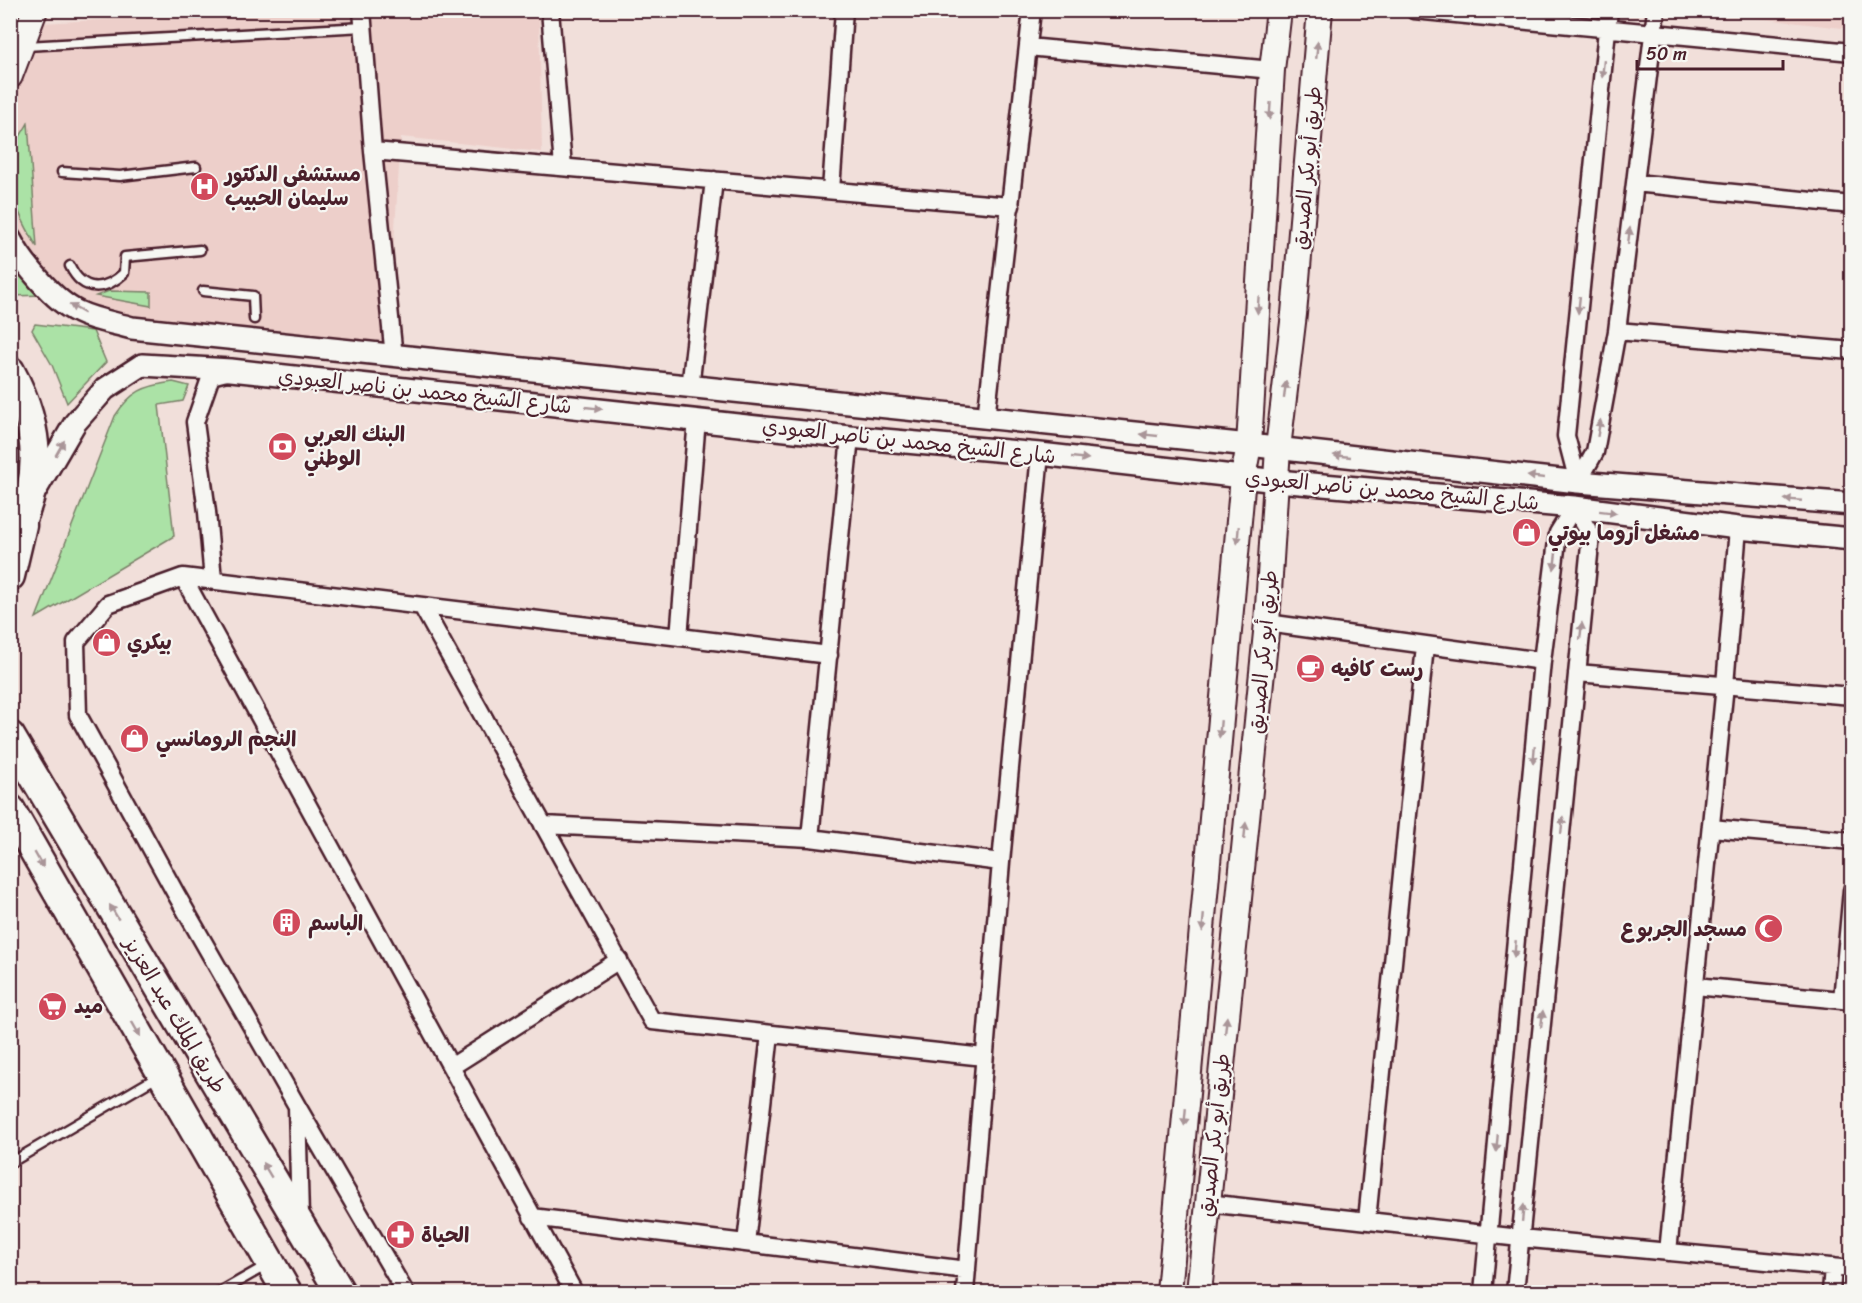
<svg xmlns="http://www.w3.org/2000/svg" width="1862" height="1303" viewBox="0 0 1862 1303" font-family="Sriracha,'Playpen Sans Arabic',sans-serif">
	<rect width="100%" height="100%" fill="#f1dfda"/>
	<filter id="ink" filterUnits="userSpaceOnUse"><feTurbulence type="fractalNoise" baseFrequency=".0167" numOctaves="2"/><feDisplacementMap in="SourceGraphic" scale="12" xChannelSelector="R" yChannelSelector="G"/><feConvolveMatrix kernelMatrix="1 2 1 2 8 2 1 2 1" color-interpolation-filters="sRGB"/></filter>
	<g filter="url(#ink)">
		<path fill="#edcfca" d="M283,10L539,11L542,152L401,137L387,349L121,317L69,295L39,266L11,220L10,108L42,23Z
			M1697,11H1851V29Z"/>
		<path fill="#abe2a6" stroke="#7a8068" stroke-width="1.5" d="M28,123L37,247C21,219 5,190 10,157C12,146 23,133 28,123Z
			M10,259L45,295L11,296Z
			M109,291L151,292V306L96,296Z
			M35,324L93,331L106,362L67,403L52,365L32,330Z
			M173,382L189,386L183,401L159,405L174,536L36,618L115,416C131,391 144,386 173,382Z"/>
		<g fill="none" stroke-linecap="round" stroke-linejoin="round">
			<defs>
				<path id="service" d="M26,46L364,27
					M62,172L120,176L196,167
					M70,266C83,293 105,291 124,273L125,257L200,250
					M203,291L253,296L254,319
					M10,1163L159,1076
					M220,1292L267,1265"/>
				<path id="minor" d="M362,10L373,151L394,357
					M550,10L563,167
					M1414,10L1852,52
					M1028,47L1272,70
					M373,151L1011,206
					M1635,183L1852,205
					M831,190L844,10
					M1617,331L1852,351
					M690,388L714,180
					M986,419L1032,10
					M1578,482L1595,452L1617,331L1656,10
					M1578,482L1566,436L1609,10
					M183,577L829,655
					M213,580L207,512L195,422L211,376L230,371
					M422,606L652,1021L984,1057
					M1267,623L1542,661
					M679,637L697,419
					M1577,673L1852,696
					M543,825L810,838L1001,862
					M1711,828L1852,841
					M810,838L850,437
					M1695,986L1852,1001
					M1842,1000L1852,890
					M451,1067L619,960
					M297,1106L405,1292
					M1207,1203L1520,1238L1852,1269
					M300,1217L297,1106L176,894L78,715L76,642L108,604L183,577L574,1292
					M532,1217L967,1270
					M1367,1220L1425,646
					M746,1243L770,1034
					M1668,1252L1725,685L1738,528
					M965,1292L1001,862L1040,454
					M1483,1292L1542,661L1558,533L1574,507L1591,535L1515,1292
					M1831,1292L1833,1267"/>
				<path id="tertiary" d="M10,239C22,262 54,301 78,312C94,320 115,323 132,328L1249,445L1578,482L1852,504
					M34,493L75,423L105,389L142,365L231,370L850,437L1040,454L1277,481L1574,507L1738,528L1852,539"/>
				<path id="secondary" d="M10,76L35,10
					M1169,1292L1243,477L1249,445L1272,70L1279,10
					M1199,1292L1267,623L1278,448L1294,314L1320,10"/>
				<path id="trunk" d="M10,371C42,430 44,484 10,543
					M10,576L22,525
					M10,736L340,1292
					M10,809L287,1292"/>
			</defs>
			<use href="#service" stroke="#4a1f2b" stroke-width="13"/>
			<use href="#minor" stroke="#4a1f2b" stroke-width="21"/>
			<use href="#tertiary" stroke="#4a1f2b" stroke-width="26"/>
			<use href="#secondary" stroke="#4a1f2b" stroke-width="28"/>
			<use href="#trunk" stroke="#4a1f2b" stroke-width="33"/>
			<use href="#service" stroke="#f6f6f2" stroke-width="8"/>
			<use href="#minor" stroke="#f6f6f2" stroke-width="16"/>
			<use href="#tertiary" stroke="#f6f6f2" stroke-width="21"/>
			<use href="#secondary" stroke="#f6f6f2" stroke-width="24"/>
			<use href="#trunk" stroke="#f6f6f2" stroke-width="28"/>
		</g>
		<defs><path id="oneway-solid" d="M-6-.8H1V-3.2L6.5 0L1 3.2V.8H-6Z" transform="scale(1.5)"/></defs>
		<g fill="#a99598">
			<use href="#oneway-solid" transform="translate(1317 50) rotate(-85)"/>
			<use href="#oneway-solid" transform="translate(1603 69) rotate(96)"/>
			<use href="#oneway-solid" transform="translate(1270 111) rotate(94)"/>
			<use href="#oneway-solid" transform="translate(1629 236) rotate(-83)"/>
			<use href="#oneway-solid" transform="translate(1258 305) rotate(94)"/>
			<use href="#oneway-solid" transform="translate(1579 305) rotate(96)"/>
			<use href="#oneway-solid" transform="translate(77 309) rotate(-151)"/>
			<use href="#oneway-solid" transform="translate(1285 390) rotate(-83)"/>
			<use href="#oneway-solid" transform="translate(594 408) rotate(6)"/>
			<use href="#oneway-solid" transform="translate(1599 428) rotate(-80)"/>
			<use href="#oneway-solid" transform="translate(1149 435) rotate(-174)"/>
			<use href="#oneway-solid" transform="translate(60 448) rotate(-60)"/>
			<use href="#oneway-solid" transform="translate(1342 456) rotate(-174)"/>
			<use href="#oneway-solid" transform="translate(1080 458) rotate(6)"/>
			<use href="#oneway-solid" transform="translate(1536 477) rotate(-174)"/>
			<use href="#oneway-solid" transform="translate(1793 500) rotate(-175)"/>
			<use href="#oneway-solid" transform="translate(1608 512) rotate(7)"/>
			<use href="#oneway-solid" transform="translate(1238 535) rotate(95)"/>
			<use href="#oneway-solid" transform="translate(1555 561) rotate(97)"/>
			<use href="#oneway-solid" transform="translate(1581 631) rotate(-84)"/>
			<use href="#oneway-solid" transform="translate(1220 729) rotate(95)"/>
			<use href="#oneway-solid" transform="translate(1534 755) rotate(95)"/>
			<use href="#oneway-solid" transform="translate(1562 825) rotate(-84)"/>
			<use href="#oneway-solid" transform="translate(1245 831) rotate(-84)"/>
			<use href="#oneway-solid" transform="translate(39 860) rotate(60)"/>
			<use href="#oneway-solid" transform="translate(114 912) rotate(-121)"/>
			<use href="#oneway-solid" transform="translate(1203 923) rotate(95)"/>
			<use href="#oneway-solid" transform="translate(1515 949) rotate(95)"/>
			<use href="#oneway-solid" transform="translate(1542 1019) rotate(-84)"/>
			<use href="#oneway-solid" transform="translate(1226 1025) rotate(-84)"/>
			<use href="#oneway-solid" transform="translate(136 1029) rotate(60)"/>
			<use href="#oneway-solid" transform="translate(1185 1117) rotate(95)"/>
			<use href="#oneway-solid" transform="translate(1497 1143) rotate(95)"/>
			<use href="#oneway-solid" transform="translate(267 1170) rotate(-121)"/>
			<use href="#oneway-solid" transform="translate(1523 1213) rotate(-84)"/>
		</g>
	</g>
	<defs>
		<symbol id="hospital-disc" viewBox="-11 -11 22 22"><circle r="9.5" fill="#d1495b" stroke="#f6f6f2"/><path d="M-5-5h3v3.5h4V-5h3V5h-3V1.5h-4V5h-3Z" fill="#fff"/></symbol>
		<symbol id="bank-disc" viewBox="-11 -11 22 22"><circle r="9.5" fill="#d1495b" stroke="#f6f6f2"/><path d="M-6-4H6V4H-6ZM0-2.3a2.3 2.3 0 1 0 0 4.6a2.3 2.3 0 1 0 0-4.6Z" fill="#fff"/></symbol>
		<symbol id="shop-disc" viewBox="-11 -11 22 22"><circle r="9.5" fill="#d1495b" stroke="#f6f6f2"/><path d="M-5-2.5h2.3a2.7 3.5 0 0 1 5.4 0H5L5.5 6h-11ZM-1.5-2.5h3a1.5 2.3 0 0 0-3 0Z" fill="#fff"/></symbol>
		<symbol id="cafe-disc" viewBox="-11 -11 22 22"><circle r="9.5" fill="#d1495b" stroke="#f6f6f2"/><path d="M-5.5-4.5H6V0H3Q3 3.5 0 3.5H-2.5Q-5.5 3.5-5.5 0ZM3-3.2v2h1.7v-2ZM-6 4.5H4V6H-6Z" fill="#fff"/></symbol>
		<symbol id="building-disc" viewBox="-11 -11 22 22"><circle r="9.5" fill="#d1495b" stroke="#f6f6f2"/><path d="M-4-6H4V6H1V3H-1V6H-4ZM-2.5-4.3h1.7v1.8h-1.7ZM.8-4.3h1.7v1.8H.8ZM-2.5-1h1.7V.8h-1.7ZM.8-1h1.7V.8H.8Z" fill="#fff"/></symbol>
		<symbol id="mosque-disc" viewBox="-11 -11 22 22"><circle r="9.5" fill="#d1495b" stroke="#f6f6f2"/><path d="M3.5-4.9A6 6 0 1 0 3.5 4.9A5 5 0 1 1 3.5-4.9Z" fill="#fff"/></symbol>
		<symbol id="supermarket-disc" viewBox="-11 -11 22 22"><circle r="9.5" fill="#d1495b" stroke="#f6f6f2"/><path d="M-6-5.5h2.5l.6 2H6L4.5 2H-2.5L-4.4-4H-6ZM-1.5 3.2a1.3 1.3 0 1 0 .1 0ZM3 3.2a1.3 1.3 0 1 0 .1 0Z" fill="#fff"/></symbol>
		<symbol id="pharmacy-disc" viewBox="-11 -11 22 22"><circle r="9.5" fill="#d1495b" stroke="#f6f6f2"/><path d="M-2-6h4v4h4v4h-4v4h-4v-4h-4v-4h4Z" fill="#fff"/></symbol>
	</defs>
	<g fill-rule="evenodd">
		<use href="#hospital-disc" x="188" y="170" width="33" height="33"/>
		<use href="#bank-disc" x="266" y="430" width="33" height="33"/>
		<use href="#shop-disc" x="1510" y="516" width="33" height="33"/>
		<use href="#shop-disc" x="90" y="626" width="33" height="33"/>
		<use href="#cafe-disc" x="1294" y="652" width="33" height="33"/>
		<use href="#shop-disc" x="118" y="722" width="33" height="33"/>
		<use href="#building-disc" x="270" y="906" width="33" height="33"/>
		<use href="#mosque-disc" x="1752" y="912" width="33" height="33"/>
		<use href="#supermarket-disc" x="36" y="990" width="33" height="33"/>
		<use href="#pharmacy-disc" x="384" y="1218" width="33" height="33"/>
	</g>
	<g text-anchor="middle" stroke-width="4.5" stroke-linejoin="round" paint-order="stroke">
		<g font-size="21" fill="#4a1f2b" stroke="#f6f6f2">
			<text transform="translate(1307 168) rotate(-85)" y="7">طريق أبو بكر الصديق</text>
			<text transform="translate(425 391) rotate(6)" y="7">شارع الشيخ محمد بن ناصر العبودي</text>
			<text transform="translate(909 441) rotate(6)" y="7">شارع الشيخ محمد بن ناصر العبودي</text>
			<text transform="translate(1392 490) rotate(5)" y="7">شارع الشيخ محمد بن ناصر العبودي</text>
			<text transform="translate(1263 652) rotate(-85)" y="7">طريق أبو بكر الصديق</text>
			<text transform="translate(175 1015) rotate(59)" y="7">طريق الملك عبد العزيز</text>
			<text transform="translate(1214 1135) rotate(-84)" y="7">طريق أبو بكر الصديق</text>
		</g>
		<g font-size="21" font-weight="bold" fill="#4a1f2b" stroke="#f6f6f2" text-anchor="start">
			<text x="225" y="181">مستشفى الدكتور<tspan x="225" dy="24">سليمان الحبيب</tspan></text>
			<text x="304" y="441">البنك العربي<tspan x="304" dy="24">الوطني</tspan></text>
			<text x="1548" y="540">مشغل أروما بيوتي</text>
			<text x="127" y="649">بيكري</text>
			<text x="1331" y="676">رست كافيه</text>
			<text x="156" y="746">النجم الرومانسي</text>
			<text x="308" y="930">الباسم</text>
			<text x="1747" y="936" text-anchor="end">مسجد الجربوع</text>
			<text x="74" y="1013">ميد</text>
			<text x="421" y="1242">الحياة</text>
		</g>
	</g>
	<rect width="1862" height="1303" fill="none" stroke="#f6f6f2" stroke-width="36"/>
	<rect x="18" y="18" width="1826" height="1267" fill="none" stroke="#4a1f2b" stroke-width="2" filter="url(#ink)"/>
	<path d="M1637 60v9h146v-9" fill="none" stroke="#4a1f2b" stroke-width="3"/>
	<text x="1646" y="60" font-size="18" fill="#4a1f2b" stroke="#f6f6f2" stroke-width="4.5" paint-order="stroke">50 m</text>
</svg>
